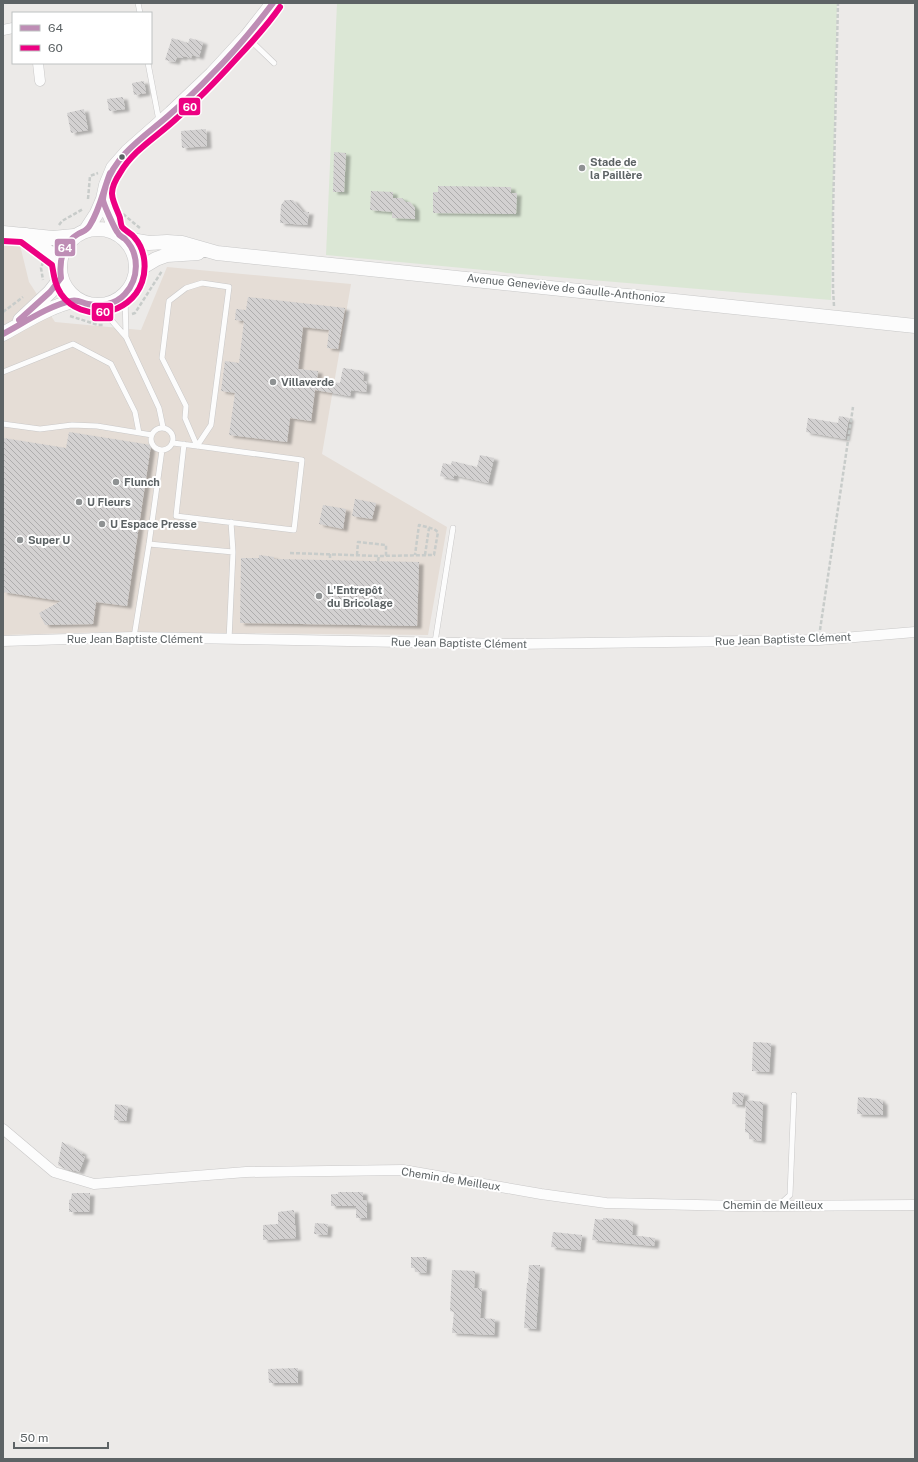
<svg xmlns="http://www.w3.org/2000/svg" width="918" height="1462" viewBox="0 0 918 1462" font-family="'Public Sans',sans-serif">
	<defs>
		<pattern id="building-back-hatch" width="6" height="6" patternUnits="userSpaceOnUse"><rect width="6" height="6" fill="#d3d1d1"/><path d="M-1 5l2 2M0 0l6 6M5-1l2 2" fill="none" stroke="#aeadad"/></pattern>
		<filter id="shadow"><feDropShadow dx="4.5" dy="2.5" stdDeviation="1" flood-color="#0004"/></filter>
	</defs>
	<rect width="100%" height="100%" fill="#eceae8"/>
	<path fill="#e5ddd6" d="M3,245H20L29,282L55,322L141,330L167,267L351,284L322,454L447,527L428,635L110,632L3,635Z"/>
	<path fill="#dbe7d5" d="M337,3H837L831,300L507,273L494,271L326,255Z"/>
	<path fill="url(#building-back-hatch)" filter="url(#shadow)" d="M172,38L188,43L190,38L203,42L199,57L192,55L191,58L183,56V58L177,57L175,62L165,60Z
		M144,81L146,93L134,95L132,83Z
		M123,97L125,109L109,111L107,99Z
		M84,109L88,130L71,133L67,113Z
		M206,129L207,146L182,148L181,131Z
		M334,152L346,153L344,192H333Z
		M438,186L511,187V193H517L516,214L433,213V192H438Z
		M371,191L393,192V198H402L406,202H410L415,208V219L392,218V212L370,210Z
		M285,200H293L303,212H309L307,225L280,223L281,205Z
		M248,297L345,308L338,349L327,348L329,330L303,327L298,369L318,371L317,380L340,383L343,368L364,371L363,381L367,382L366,392L351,390L350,396L315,390L311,421L290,418L287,442L229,435L235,393L221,391L225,361L239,363L244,321L235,320L236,309L246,310Z
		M839,416L849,418L845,439L806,432L808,418L838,423Z
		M69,432L151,445L127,606L96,602L93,624L45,625L39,613L61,601L3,592V438L66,448Z
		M480,455L494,458L488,483L454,475V479L440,476L443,463L451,465L452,461L477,467Z
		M355,499L376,503L372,519L352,516Z
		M323,505L346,509L343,529L319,524Z
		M259,555L274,557V559L419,562L417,626L240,623L241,558H259Z
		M753,1042L771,1043L769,1072L752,1071Z
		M733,1092L744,1093L742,1105L732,1104Z
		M858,1097L881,1099L880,1101L883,1102V1115L857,1114Z
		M746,1100L763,1102L761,1141L749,1139V1133L745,1132Z
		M115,1104L128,1106L126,1121L114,1120Z
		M62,1142L83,1153L81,1155L85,1157L79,1172L74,1170L73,1171L63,1168L58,1165Z
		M338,1192H363V1200L367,1201V1218H356V1206H331V1194H338Z
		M72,1193H90L89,1212H69V1200L71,1199Z
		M294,1210L296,1238L263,1240V1225L278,1224V1212Z
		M603,1218L629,1220V1222H633L632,1235L655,1238L654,1246L592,1240L595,1219L603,1220Z
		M315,1223L328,1224L327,1235L314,1234Z
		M553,1232L582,1235L580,1250L551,1247Z
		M411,1257H427L426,1273L415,1272V1268H411Z
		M529,1265H540L536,1329L524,1328L527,1283H528Z
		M452,1270L475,1271L474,1288H482L480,1318L495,1319L494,1335L452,1333L454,1312L450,1311Z
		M298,1368V1383H269L268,1369Z"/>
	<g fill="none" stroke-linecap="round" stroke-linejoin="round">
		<defs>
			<path id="lane" d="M138,3L140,13
				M247,37L274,63
				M148,63L159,121
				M202,283L229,287L211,425L197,446L185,418L186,406L162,358L169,301L186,288Z
				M125,294L126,337
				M96,305L112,321L126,337L159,408L163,427
				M3,372L73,344L111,364L135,412L139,433
				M3,424L40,429L72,425L97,426L152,435
				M151 439a11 11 0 1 1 22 0a11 11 0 1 1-22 0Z
				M173,443L197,446L302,460L294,530L176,516L184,444
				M231,522L233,552
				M149,544L233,552L229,640
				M134,637L149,544L162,450
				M435,642L453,528
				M779,1205L790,1195L794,1095"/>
			<path id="street" d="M3,30L13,28
				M38,63L40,81
				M3,641L134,637L511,644L819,640L915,632
				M3,1129L54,1172L94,1184L246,1172L403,1170L541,1194L606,1203L741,1206L915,1205"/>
			<path id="secondary" d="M103,199L117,233
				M60 267a38 38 0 1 1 76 0a38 38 0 1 1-76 0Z
				M86,230L97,213L103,199L106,185L113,168L128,151L171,113L212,74L247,36L273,3
				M3,233L53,238L74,236
				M26,235L37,243L60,261
				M125,239L149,243L167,242L182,243L217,253L236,255L915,326
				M136,271L156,259L167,255L198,253
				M20,320L50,292L61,278
				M3,334C26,321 52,305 78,300"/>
		</defs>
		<use href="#lane" stroke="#c9c8c8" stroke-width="6"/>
		<use href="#street" stroke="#c9c8c8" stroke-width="11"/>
		<use href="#secondary" stroke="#c8c8c8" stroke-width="15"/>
		<path stroke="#c8ccca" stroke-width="2.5" stroke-dasharray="4 2" stroke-linecap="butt" d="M88,199L90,176L98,173
			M123,214L141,229
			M59,225L62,221L83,209
			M43,262L41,268L43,280
			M834,306L833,289V213L838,3
			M3,312L23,297
			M132,314L135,313L162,271
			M70,316L98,325H103
			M290,553L379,556
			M330,554V560
			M357,555L358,542L386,545V556
			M425,555L429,528
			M378,561L379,556L434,555L438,532L434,529L419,525L415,555
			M820,630L853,407"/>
		<use href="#lane" stroke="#fcfcfc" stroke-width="5"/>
		<use href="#street" stroke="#fcfcfc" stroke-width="10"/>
		<use href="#secondary" stroke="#fcfcfc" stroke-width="14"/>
		<defs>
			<path id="bus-1" d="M19,320L50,292L61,278C59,262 62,243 78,234C83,231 87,231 90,225C100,209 103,191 110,173
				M3,334C22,324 50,305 71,301C78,299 82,303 88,304C101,307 116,304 125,294C139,279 140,254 125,239C123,237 119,236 118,233C115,230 104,205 103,200C103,196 105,189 106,185C115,155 145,136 168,116C183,103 198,89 212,74C234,52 254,28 273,3"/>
			<path id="bus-2" d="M3,241L21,242L52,265C54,276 55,285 61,294C82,324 130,316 142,282C147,267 145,249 134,237C131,233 125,231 122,227C120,223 121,219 119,215C111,197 108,191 120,173C133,150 158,136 177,118C198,100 218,79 237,58C252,42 267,26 280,7"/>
		</defs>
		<use href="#bus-1" stroke="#fff" stroke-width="9"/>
		<use href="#bus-2" stroke="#fff" stroke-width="9"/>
		<use href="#bus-1" stroke="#be8db5" stroke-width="6"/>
		<use href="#bus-2" stroke="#ed0082" stroke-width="6"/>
	</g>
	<circle fill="#5d6365" stroke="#fff" stroke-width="1.5" cx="122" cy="157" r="3.5"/>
	<g fill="#8f9293" stroke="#fff" stroke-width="1.5">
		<circle cx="582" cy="168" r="4"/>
		<circle cx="273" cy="382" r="4"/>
		<circle cx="116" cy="482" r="4"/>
		<circle cx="79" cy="502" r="4"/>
		<circle cx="102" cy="524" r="4"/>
		<circle cx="20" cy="540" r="4"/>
		<circle cx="319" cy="596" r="4"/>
	</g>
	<g text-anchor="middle" stroke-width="4" stroke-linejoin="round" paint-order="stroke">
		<g font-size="11" font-weight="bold" fill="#5d6365" stroke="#fff" text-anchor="start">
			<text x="590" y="166">Stade de<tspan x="590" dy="13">la Paillère</tspan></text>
			<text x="281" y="386">Villaverde</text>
			<text x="124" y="486">Flunch</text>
			<text x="87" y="506">U Fleurs</text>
			<text x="110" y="528">U Espace Presse</text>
			<text x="28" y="544">Super U</text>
			<text x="327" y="594">L'Entrepôt<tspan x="327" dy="13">du Bricolage</tspan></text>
		</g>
		<g font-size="11" fill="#5d6365" stroke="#fff">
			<text transform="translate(566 288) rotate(6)" y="4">Avenue Geneviève de Gaulle-Anthonioz</text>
			<text x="135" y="643">Rue Jean Baptiste Clément</text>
			<text transform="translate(783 639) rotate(-2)" y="4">Rue Jean Baptiste Clément</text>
			<text transform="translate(459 643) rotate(1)" y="4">Rue Jean Baptiste Clément</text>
			<text transform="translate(451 1179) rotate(9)" y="4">Chemin de Meilleux</text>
			<text x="773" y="1209">Chemin de Meilleux</text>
		</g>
	</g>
	<g stroke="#fff" stroke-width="1.5">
		<rect x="178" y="97" width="23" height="19" rx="4" fill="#ed0082"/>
		<rect x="54" y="238" width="22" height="19" rx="4" fill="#be8db5"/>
		<rect x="91" y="302" width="23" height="20" rx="4" fill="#ed0082"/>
	</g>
	<g font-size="11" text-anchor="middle" font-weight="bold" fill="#fff">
		<text x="190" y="111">60</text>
		<text x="65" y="252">64</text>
		<text x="103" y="316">60</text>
	</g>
	<rect width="918" height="1462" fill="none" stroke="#5d6365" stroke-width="8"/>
	<rect x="12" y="12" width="140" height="52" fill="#ffffff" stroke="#bec1c1"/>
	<rect x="20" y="25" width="20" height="6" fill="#be8db5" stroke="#bec1c1"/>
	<text x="48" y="32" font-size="12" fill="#5d6365">64</text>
	<rect x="20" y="45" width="20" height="6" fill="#ed0082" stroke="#bec1c1"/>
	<text x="48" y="52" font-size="12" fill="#5d6365">60</text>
	<path d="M14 1442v6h94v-6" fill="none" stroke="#5d6365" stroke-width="2"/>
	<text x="20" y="1442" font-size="12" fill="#5d6365" stroke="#ffffff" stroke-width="3" paint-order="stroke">50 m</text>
</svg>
